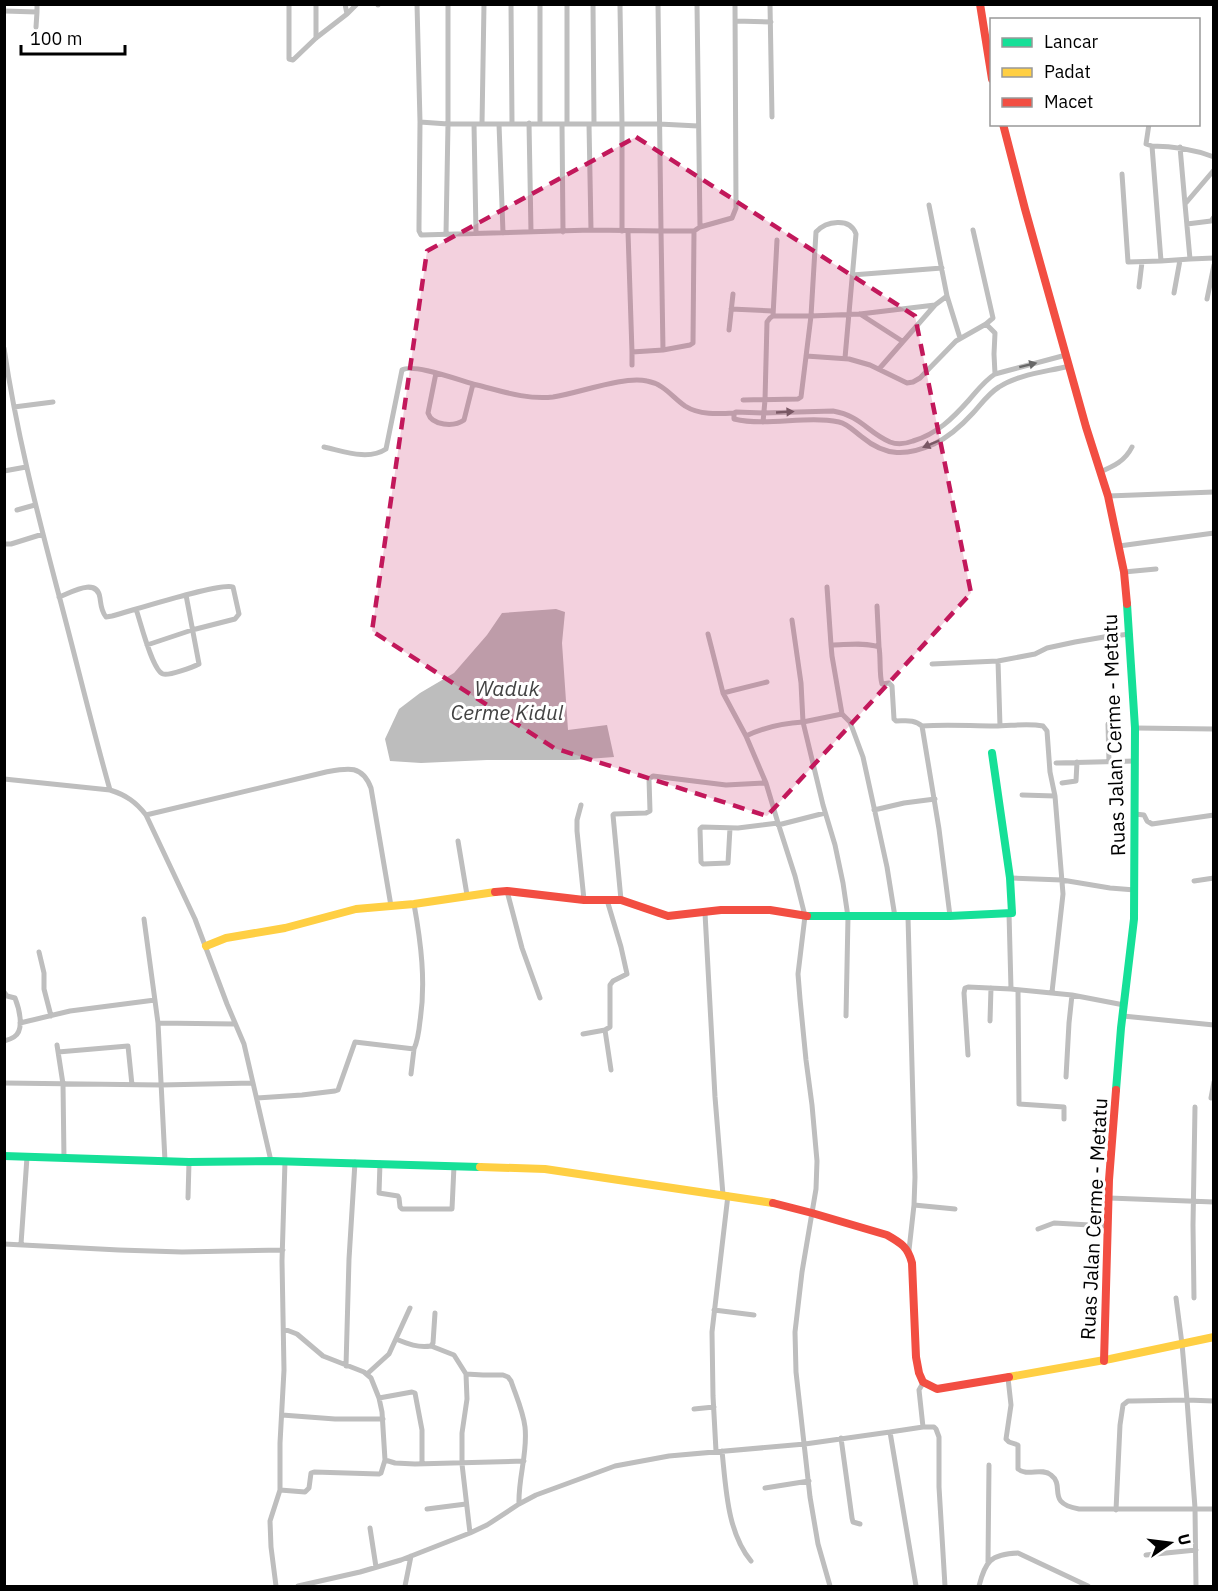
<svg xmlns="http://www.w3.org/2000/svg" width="1218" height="1591" viewBox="0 0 1218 1591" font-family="'IBM Plex Sans',sans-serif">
	<rect width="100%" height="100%" fill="#fff"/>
	<path fill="#bdbdbd" d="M556,609L565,612L562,643L568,730L607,725L614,757L574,760H487L421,763L390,761L385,739L399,709L420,693L454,673L487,635L502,613Z"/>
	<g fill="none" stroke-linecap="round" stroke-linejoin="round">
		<path stroke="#bebebe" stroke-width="5" d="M289,4V59L293,60L316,38L347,14
			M345,4L347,14L357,4
			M417,4L420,122L419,225V231L421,235L591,230L661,231L663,350L690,345L693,343L694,231
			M511,4L512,123
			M567,4V124
			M593,4L594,124
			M658,4L661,231H694L700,227L697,4
			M770,4L772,117
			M378,5V4
			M4,11L37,12V4
			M735,21L771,22
			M36,27L37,12
			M316,38V4
			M420,122L448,124H622L620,6L621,4
			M529,123L531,232
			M540,123V4
			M474,124L476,233
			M482,124L484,4
			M499,124L503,233
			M562,124L563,232
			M589,124L591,230
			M1149,124L1146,144L1152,146
			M1180,147L1185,204
			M1214,157C1193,149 1174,146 1152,146L1161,261L1190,259L1185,204L1214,170
			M1122,174L1128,262L1161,261
			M929,205L947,296
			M1187,224L1211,221L1214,217
			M700,227L732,218L736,208L735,4
			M973,230L993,318L986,324
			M622,231V124H659L698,126
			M628,232L632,352L663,350
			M446,234L448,124V4
			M1190,259L1214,258
			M852,275L942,268
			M1139,287L1142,262
			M1174,293L1180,260
			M1207,299L1214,265
			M731,309L773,311
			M860,314L902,341
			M773,316L777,240
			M729,330L733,294
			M4,348C16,430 36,508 57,588C75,655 91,723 110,790
			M632,352V365
			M1066,355L995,374C984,381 977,391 969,400C953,418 937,434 913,441C905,444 898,445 890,442C867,432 861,416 833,411L763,413L736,412L734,413V419C769,427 805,415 839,422C848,424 855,432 862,437C886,457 907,456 934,444C949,437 962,425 973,413C981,404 989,393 999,387C1019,374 1046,372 1069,366
			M806,356L849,359L870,365L907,383L913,382L920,378L956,341L986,324L995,333L994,354L995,374
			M845,358L856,234C850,217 826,221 816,232L811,316L860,314L935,305L947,296L960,338
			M879,369L935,305
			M436,373L428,413C432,426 454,427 464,420L473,384
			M743,400L798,399L801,397L811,316H773L770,318L767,322L765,400L763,422
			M14,407L53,402
			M324,447C343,451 368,461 386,449L402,370C414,363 461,381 477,385C501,391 527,400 553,397C580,393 622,376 647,381C664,384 672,397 685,406C699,415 718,414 734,413
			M4,471L26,467
			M1100,472C1114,466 1125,461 1132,447
			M1108,496L1214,492
			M17,510L35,505
			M4,544H11L43,534
			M1119,546L1214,533
			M1124,572L1156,569
			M827,587L831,645
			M59,597C72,592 97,577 100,598C101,605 101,611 106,617L112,616C131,611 220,582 233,587L239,614L235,619L192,630L147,645
			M877,606L879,647
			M136,609C140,620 152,670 163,674C169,676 193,667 199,664L186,595
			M792,620L801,683L803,722L842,714
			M998,661L1035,654L1047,648L1075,642L1104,637L1130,634
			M932,664L998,661L1000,726
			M723,693L767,682
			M1108,724L1109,762
			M922,726C947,724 970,726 995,726C1011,726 1027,723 1043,726L1047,731L1050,772L1055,796L1063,894L1052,992
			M1135,728L1214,729
			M746,736C763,728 784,723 803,722L823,805L835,845L843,883L848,917L846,1016
			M1056,763L1135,761
			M4,779L110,790C126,795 136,802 146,815L195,919L227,1004L244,1044L271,1161
			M1062,783L1076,781L1077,762
			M1022,795L1055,796
			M581,805L577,820V831L584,900
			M874,810L904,803L935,799
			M1135,814L1144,815L1147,821L1152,824L1214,815
			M146,815L326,772C347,768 362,764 371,788L391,906
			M778,823L795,876L805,916L798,974L800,999L806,1060L812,1105L817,1161L816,1189L802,1272L795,1332L796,1372L810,1497L818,1544L830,1586
			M778,825L825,813
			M730,828L728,863L703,864L701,862L700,829L702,827L738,828L778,823L766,783
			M458,841L467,895
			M1010,878L1062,880L1110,888L1135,890
			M1194,881L1214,878
			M507,891L522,948L540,998
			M621,900L613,815L614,814L646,813L650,811L649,779L653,776L726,785L766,783L746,736L723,693L708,634
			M705,913L715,1097L723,1195
			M1009,913L1011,989L1072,995L1124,1005
			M895,917L887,867L863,757L850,722L842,714L832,656L831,645C846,645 865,642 879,647C881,658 879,674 882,684L889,683L892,686L894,719L896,721C906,721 914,719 922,726L939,829L950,916
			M908,917L915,1177L914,1205L909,1250
			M144,919L158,1023L165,1161
			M39,952L44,973V989L51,1016
			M1018,990L1019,1104L1064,1107V1119
			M4,992L7,996L15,998C19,1008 25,1030 14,1037C11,1039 8,1040 4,1041
			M1123,1016L1214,1025
			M990,1021L991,988
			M20,1023L70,1011L155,1000
			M158,1023L235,1024
			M605,1030L611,1070
			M583,1034L605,1030L610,1027V985L613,981L627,974L621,947L607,900
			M57,1045L63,1084L64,1159
			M58,1052L128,1046L132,1085
			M968,1055L964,993L965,988L968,987L1011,989
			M411,1074L414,1049
			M1066,1077L1069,1023L1072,995
			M4,1083L161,1085L253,1083
			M257,1098L302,1095L335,1091L338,1090L355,1042L414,1049C418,1040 419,1031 420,1021C426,982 421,943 414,904
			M1211,1098L1214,1082
			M380,1163L379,1193L398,1196L399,1198L400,1207L402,1209H452L454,1166
			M188,1198L189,1162
			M1109,1198L1214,1202
			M914,1205L955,1209
			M1038,1229L1054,1223L1108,1226
			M4,1244L119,1250L182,1252L283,1250
			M21,1244L27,1157
			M1176,1298L1182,1344L1187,1400L1214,1401
			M1194,1298L1193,1225L1195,1107
			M714,1310L754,1315
			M284,1329L297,1334L323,1356L364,1372L371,1378L379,1398L382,1412L385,1460L395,1463L415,1464L524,1461
			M396,1339C408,1344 418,1348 431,1346L433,1343L435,1313
			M431,1346L454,1355L466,1374L467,1399L462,1433V1464L470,1533
			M346,1366L349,1259L355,1162
			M367,1374L389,1354L410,1308
			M1008,1378L1011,1405L1006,1439L1009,1442L1018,1445V1469C1027,1477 1042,1467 1051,1475C1066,1486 1045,1503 1079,1509H1214
			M379,1398L412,1392L415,1393L422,1430V1464
			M694,1409L714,1407
			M282,1415L335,1419H383
			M923,1427H934L936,1429L939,1437V1487L945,1586
			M890,1432L923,1427L919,1390L923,1383
			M841,1438L852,1518L853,1522L860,1524
			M716,1451L713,1396L712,1332L728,1195
			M722,1451C726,1488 727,1532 751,1561
			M765,1488L809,1481
			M280,1490L305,1492L309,1488L311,1473L314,1472L379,1474L381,1473L385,1460
			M519,1504L536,1495L615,1466L669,1456L805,1444L890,1432L916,1586
			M427,1509L466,1504
			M1116,1510L1120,1425L1123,1405L1128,1401H1132L1187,1400L1195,1508L1196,1586
			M370,1528L376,1567
			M1146,1555L1196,1550
			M988,1562L989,1465
			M276,1586L271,1547L270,1521L280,1490V1443L284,1370L282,1261L285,1161
			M298,1586L360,1572L401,1560L470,1533L487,1525L519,1504C518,1478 528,1453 525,1427C523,1411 516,1396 511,1381L508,1377L503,1375H483L466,1374
			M405,1586L411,1556
			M979,1586C985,1562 990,1554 1018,1553L1088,1586"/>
		<path stroke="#16e098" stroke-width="8" d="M807,916H950L1012,913L1010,878L992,753
			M1116,1090L1121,1028L1134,919L1135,728L1127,604
			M4,1156L189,1162L271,1161L480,1167"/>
		<path stroke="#ffcf43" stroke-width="8" d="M206,946L226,938L285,928L356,909L414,904L495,892
			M480,1167L545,1169L773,1203
			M1009,1377L1110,1359L1214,1337"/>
		<path stroke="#f24e42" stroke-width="8" d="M980,4L992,79
			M1003,124L1025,209L1086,427L1108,496L1124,572L1127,604
			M495,892L507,891L584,900H621L668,916L721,910H770L807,916
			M773,1203L812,1213L887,1235C901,1243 908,1247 912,1263L916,1357L919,1373L923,1382L937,1389L1009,1377
			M1104,1361L1109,1180L1116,1090"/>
	</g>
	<defs><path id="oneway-solid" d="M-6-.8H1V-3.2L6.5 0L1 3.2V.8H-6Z" transform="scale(1.5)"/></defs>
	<g fill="#686868">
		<use href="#oneway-solid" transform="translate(1028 365) rotate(-14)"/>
		<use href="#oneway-solid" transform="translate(785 412) rotate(-3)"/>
		<use href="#oneway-solid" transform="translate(931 444) rotate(157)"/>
	</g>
	<path fill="#c2185b" fill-opacity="0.2" stroke="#c2185b" stroke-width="4.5" stroke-dasharray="12 8" stroke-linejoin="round" d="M636,137L915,316L971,593L767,816L554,748L372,631L427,251Z"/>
	<g text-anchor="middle" stroke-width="6" stroke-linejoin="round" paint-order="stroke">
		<g font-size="20" fill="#000" stroke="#fff">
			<text transform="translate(1114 735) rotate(-92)" y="7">Ruas Jalan Cerme - Metatu</text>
			<text transform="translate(1094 1219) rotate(-87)" y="7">Ruas Jalan Cerme - Metatu</text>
		</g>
		<g font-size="21" font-style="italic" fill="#424242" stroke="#fff">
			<text x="507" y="696">Waduk<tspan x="507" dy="24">Cerme Kidul</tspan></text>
		</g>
	</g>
	<rect width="1218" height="1591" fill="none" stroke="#000000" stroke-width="12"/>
	<rect x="990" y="18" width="210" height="108" fill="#ffffff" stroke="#999999" stroke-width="1.5"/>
	<rect x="1002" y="38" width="30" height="9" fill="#16e098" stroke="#999999" stroke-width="1.5"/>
	<text x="1044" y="48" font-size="18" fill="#000000">Lancar</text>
	<rect x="1002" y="68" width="30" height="9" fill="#ffcf43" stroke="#999999" stroke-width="1.5"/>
	<text x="1044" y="78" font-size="18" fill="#000000">Padat</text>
	<rect x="1002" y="98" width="30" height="9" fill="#f24e42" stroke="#999999" stroke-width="1.5"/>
	<text x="1044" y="108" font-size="18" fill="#000000">Macet</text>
	<g transform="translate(1170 1543) rotate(76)" stroke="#ffffff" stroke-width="4.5" paint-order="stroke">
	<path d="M0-4.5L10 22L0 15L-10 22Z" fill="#000000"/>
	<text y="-9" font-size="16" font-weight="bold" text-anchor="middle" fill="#000000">U</text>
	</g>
	<path d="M21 45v9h104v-9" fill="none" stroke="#000000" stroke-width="3"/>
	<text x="30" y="45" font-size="18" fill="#000000" stroke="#ffffff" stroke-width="4.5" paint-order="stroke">100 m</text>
</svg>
